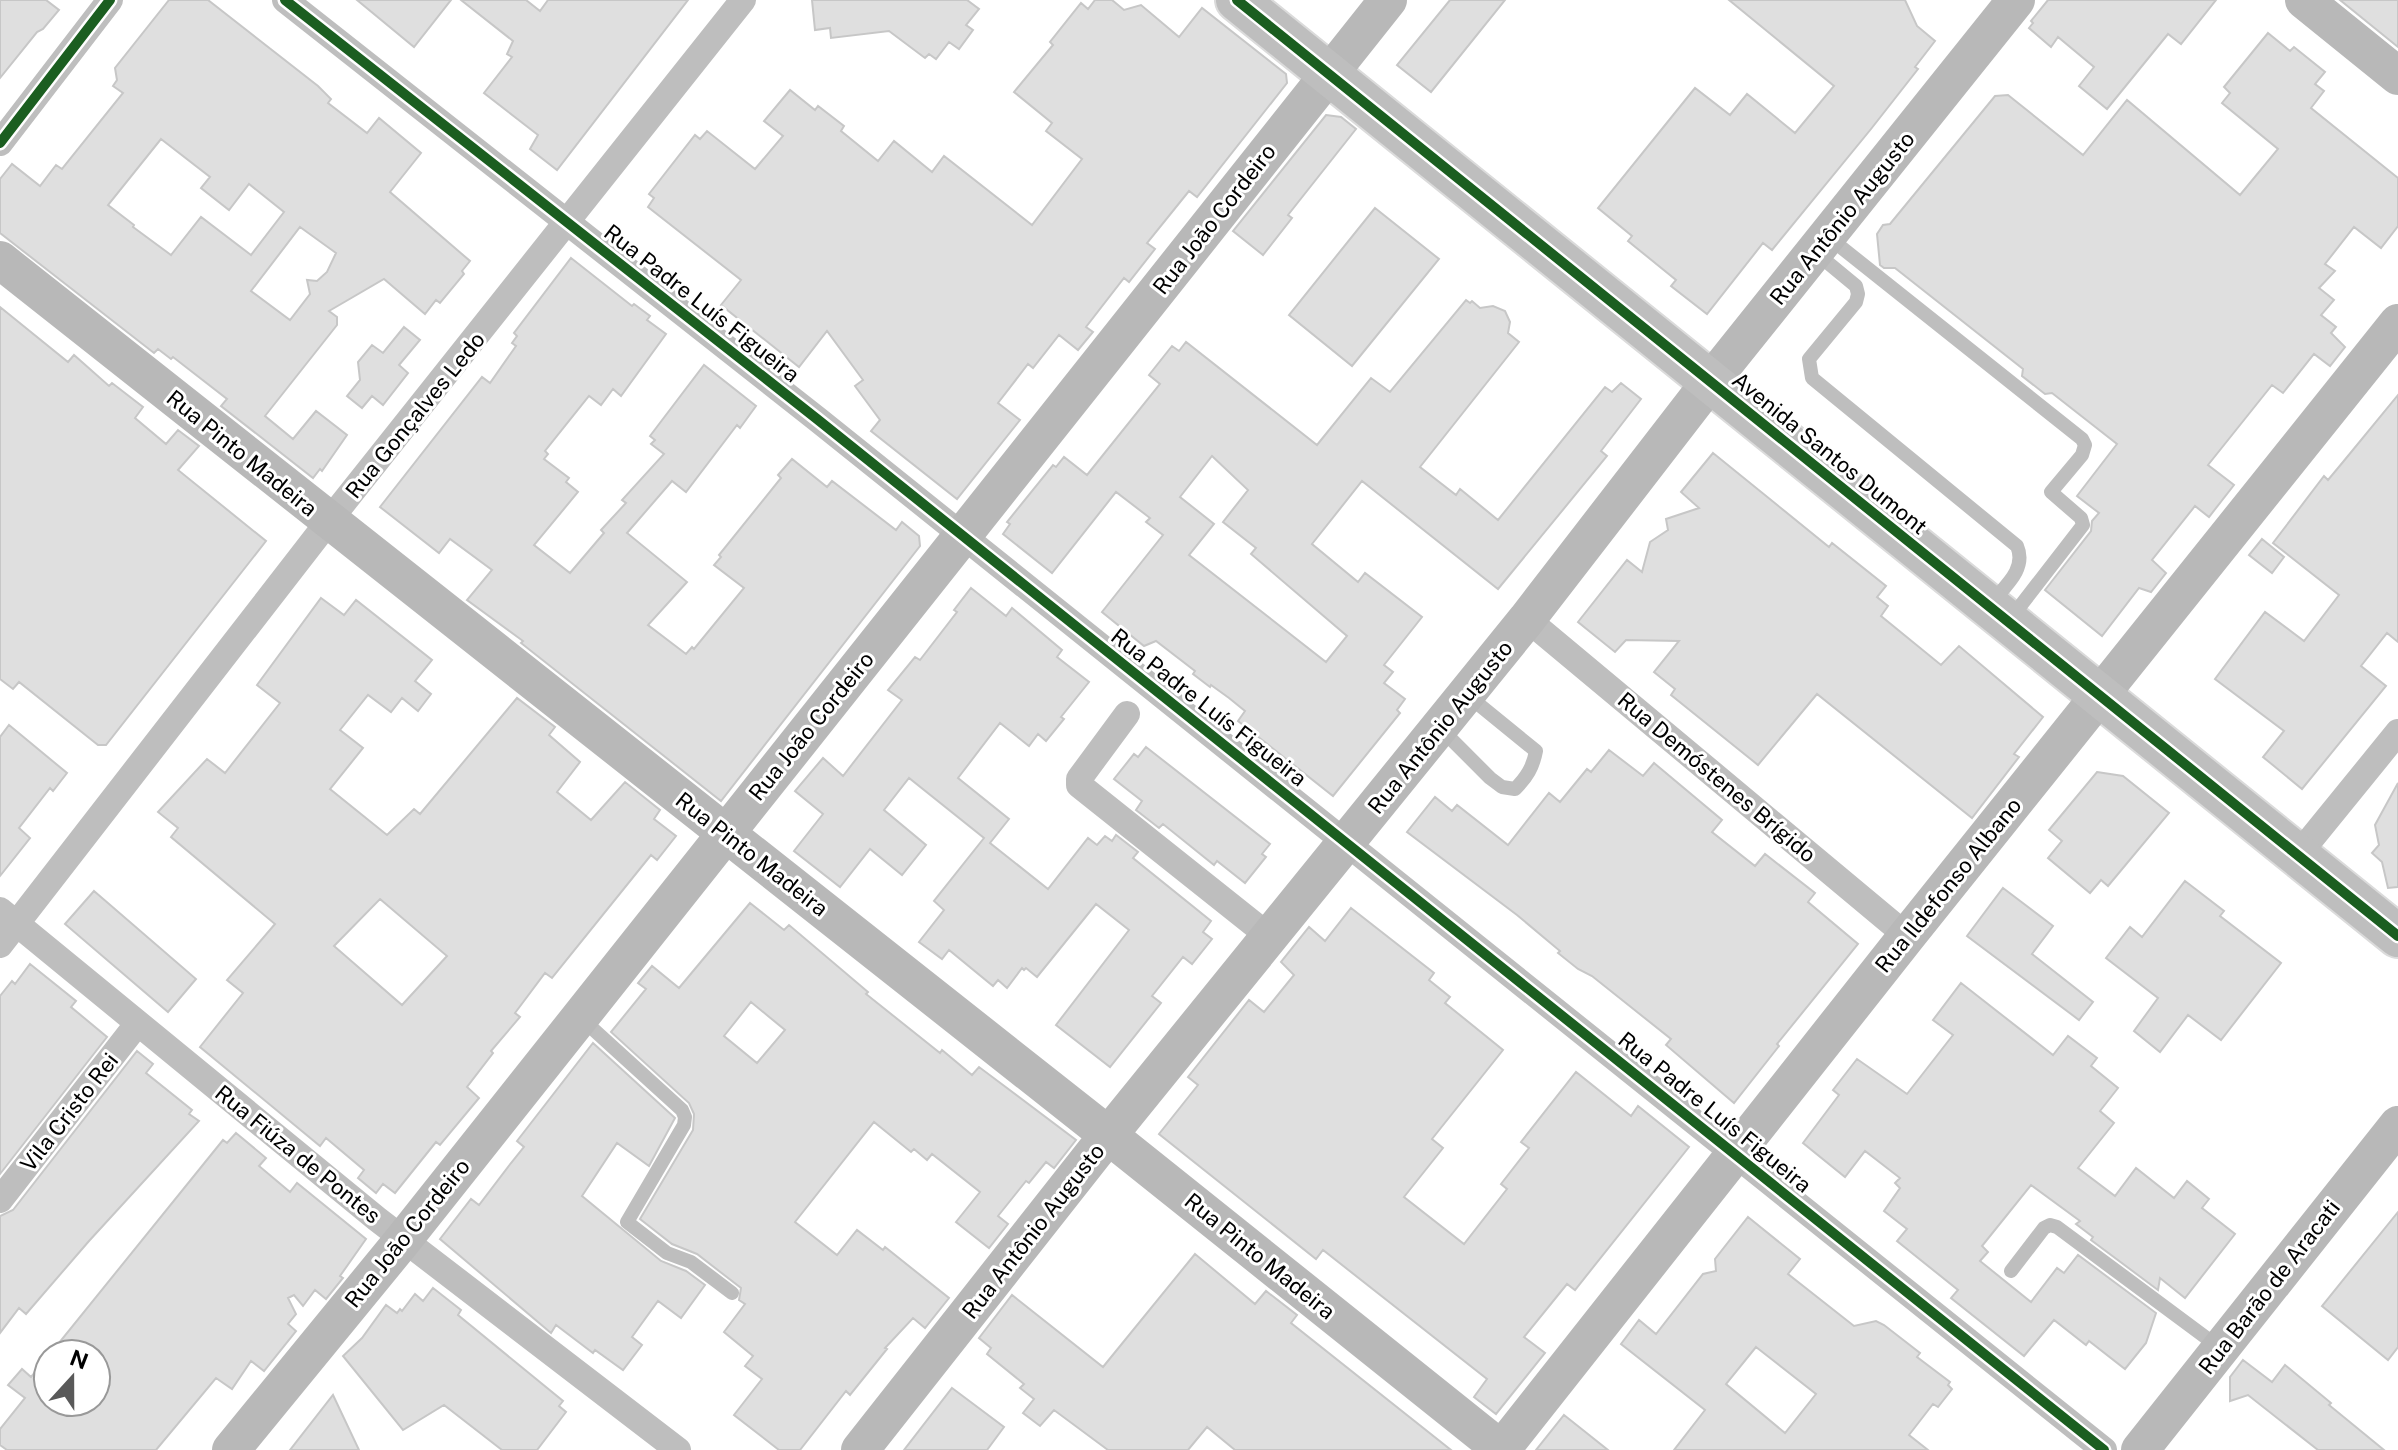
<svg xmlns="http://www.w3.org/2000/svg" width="2398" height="1450" viewBox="0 0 2398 1450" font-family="'Public Sans',sans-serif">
	<rect width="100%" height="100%" fill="#fff"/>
	<path fill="#dfdfdf" stroke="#c7c7c7" stroke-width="2" fill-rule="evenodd" d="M0,0H46L59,10L43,29L37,32L0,78Z
		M169,0H208L318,86L331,99L328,103L367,133L379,118L421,153L390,192L470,261L462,271L464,274L440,303L436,300L425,314L384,279L329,311L337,317V325L265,416L293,439L316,411L347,435L322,471L320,469L313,478L221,406L227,399L173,357L171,359L158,349L154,353L0,233V179L12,164L40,186L56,165L62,169L123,93L113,86L117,80L115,68ZM161,139L210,177L201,188L229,210L249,184L284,212L251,255L201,217L171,255L133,227L134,225L108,205ZM300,227L336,253L327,272L317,281L307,280L310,294L290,320L251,291Z
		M357,0H451L414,47Z
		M461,0H526L540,11L548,0H688L557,170L530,149L538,135L484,93L512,57L507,54L513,41Z
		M812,0H967L979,9L966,25L973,30L959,49L949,42L936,59L929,54L925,58L889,31L831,38L830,28L815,30Z
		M1095,0H1112L1124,10L1141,5L1179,37L1202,8L1286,74L1287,83L1197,197L1189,191L1147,243L1155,249L1129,282L1124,278L1086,327L1093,332L1078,350L1059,335L1033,368L1028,364L998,403L1020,420L957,499L871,431L880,420L855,386L863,380L827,331L799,367L721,305L741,280L648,207L654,198L649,194L695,135L700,139L707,131L755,169L783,136L764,121L790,90L815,110L818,106L844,126L841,131L878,161L894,141L932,172L944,156L1032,225L1082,159L1046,131L1052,123L1014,92L1053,45L1050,42L1081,3L1088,9Z
		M1450,0H1505L1431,92L1397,65Z
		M1729,0H1905L1917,26L1935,41L1915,67L1918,69L1871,129L1772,250L1763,243L1707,314L1671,286L1676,280L1628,241L1632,236L1598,208L1695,88L1730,115L1747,94L1795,133L1834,86Z
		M2048,0H2216L2181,44L2168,34L2107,109L2079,86L2094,67L2058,37L2051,47L2029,28L2033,23L2031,21Z
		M2340,0H2398V47Z
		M2268,33L2290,51L2294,47L2325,72L2315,84L2324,91L2311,108L2398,178V226L2381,248L2354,227L2325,264L2335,271L2319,288L2334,300L2321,315L2336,327L2331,333L2345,347L2330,366L2314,354L2283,393L2272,385L2208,465L2234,485L2209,517L2195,506L2152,560L2166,573L2151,592L2139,588L2102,636L2045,590L2091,531L2092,521L2099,513L2077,496L2117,444L2052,393L2045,394L2022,376L2023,369L1895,268H1884L1880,265L1877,234L1883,225L1890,224L1995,96L2008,95L2083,155L2127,100L2240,195L2278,149L2222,103L2230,93L2224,87Z
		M1326,115L1341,117L1356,129L1288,215L1292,218L1263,255L1233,231Z
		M1375,208L1439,259L1352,366L1289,315Z
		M571,258L632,306L634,304L650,316L647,320L666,334L621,396L613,389L601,405L589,396L545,451L548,454L544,459L569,478L566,482L578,492L534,545L570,573L604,533L601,530L626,503L622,500L664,454L651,444L655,440L650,436L704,365L756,406L740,428L737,425L686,492L672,481L627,533L687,582L648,625L686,654L692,647L694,649L744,588L714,565L721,557L719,555L781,478L778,475L792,459L827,487L832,481L896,530L902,522L919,536L920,546L721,801L521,643L523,641L467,600L492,570L450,539L439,553L380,507L482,377L490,383L516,346L512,343L517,336L514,333Z
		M1466,300L1470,303L1472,301L1480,308L1493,306L1505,311L1510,322L1508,333L1519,342L1420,467L1456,495L1460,489L1498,520L1605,387L1612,392L1621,383L1641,399L1601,451L1607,456L1498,589L1362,481L1312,544L1358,582L1365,573L1422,617L1384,665L1393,672L1384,683L1405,699L1397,710L1400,713L1333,796L1238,721L1245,711L1229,698L1211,685L1210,687L1193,674L1195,671L1156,641L1144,646L1102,612L1163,535L1146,522L1150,518L1116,492L1052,573L1003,534L1010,524L1007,522L1053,465L1056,467L1064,457L1087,475L1160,384L1149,375L1172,346L1179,351L1186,342L1317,445L1371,378L1390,392ZM1212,456L1248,490L1223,522L1256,548L1251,554L1347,636L1326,662L1189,555L1214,524L1180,497Z
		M0,307L68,362L74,355L109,386L112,383L143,407L135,418L166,444L178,430L199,446L178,470L266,541L106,745H98L19,682L13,689L0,679Z
		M404,327L420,340L399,365L408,373L383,405L372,396L362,408L347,396L360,380L358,362L372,345L383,353Z
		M2398,395V642L2387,633L2361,666L2386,686L2302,789L2263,757L2284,731L2215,679L2265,612L2304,641L2339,595L2273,543L2324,476L2328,480L2343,462Z
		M1713,453L1829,547L1832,543L1886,586L1877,597L1888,606L1881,616L1941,665L1959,646L2043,717L2014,754L2019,757L1972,818L1817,694L1758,765L1671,695L1675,689L1654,672L1679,641L1626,640L1615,652L1578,622L1627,560L1642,572L1650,542L1668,530L1666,519L1699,508L1681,492Z
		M2262,539L2284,557L2272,573L2249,555Z
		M971,588L1006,616L1012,608L1062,650L1057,657L1089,682L1061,717L1064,719L1046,741L1038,734L1029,746L1000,723L958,778L1009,819L990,843L1048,889L1088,838L1097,845L1105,836L1112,841L1116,835L1138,852L1133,858L1211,921L1203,932L1212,939L1192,964L1183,957L1152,996L1161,1003L1110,1067L1056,1025L1129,930L1096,904L1037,977L1026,968L1024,970L1022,968L1007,988L998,980L993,986L949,950L942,959L919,942L944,910L934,901L984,838L909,778L884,810L926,845L902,875L870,849L840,887L794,851L823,814L795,791L823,758L843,776L902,700L888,690L915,657L920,660L957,612L954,610Z
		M321,598L344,615L356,600L432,660L415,681L431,694L418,711L402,698L391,712L368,695L340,730L363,748L330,789L387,835L414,809L420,814L517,698L555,727L549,735L580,762L557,792L591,820L625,782L660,810L654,819L676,836L657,860L651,855L552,978L545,973L515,1013L520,1017L491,1051L493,1053L467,1087L479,1098L440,1145L436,1142L395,1193L383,1184L376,1193L358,1178L364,1170L326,1138L320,1146L200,1047L243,993L227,980L275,924L171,837L178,828L158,812L207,759L225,773L280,703L257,685ZM380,899L447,956L402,1005L334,946Z
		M9,725L67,773L53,791L50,788L19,828L30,838L0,876V737Z
		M1146,747L1270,844L1262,854L1266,857L1245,883L1217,861L1214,865L1163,824L1159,828L1136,810L1142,801L1114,779L1134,754L1138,757Z
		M1609,750L1643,776L1654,763L1722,820L1712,832L1755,866L1765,854L1815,893L1808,902L1858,944L1777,1044L1779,1046L1734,1103L1666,1045L1671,1039L1592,976L1578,969L1558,953L1560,951L1517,915L1407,832L1435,797L1452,811L1457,805L1508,845L1549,793L1560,802L1587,769L1591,772Z
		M2097,772L2123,776L2169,813L2108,886L2101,880L2090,893L2048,858L2062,841L2049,830Z
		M2398,783V887L2388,888L2382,862L2372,853L2379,845L2375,825Z
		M2185,881L2224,911L2220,916L2281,963L2221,1040L2188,1015L2160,1052L2134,1031L2158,998L2106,958L2130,927L2142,937Z
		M2003,888L2053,926L2032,954L2093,1002L2079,1020L1967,936Z
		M94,891L196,979L168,1012L65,924Z
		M750,903L784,930L789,925L868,992L866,994L940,1053L942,1050L972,1075L979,1067L1076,1140L1054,1168L1046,1162L1029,1183L1026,1181L998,1216L1008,1224L989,1248L956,1222L980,1192L932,1154L927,1160L914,1149L911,1152L874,1122L795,1222L837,1255L857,1230L883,1250L885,1247L949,1298L925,1328L913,1318L885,1348L887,1349L850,1395L846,1391L800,1450H779L734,1415L762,1379L745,1366L753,1356L724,1332L745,1304L739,1300L741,1288L697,1254L672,1244L640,1219L693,1130L694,1114L689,1103L611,1032L646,989L638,983L652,966L679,988ZM751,1002L785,1030L757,1063L724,1036Z
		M1351,908L1434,973L1429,980L1450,997L1445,1003L1503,1050L1432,1139L1443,1148L1404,1197L1464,1244L1507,1189L1501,1184L1529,1148L1521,1142L1576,1072L1631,1116L1638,1106L1689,1147L1575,1290L1567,1284L1524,1337L1545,1353L1496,1414L1474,1397L1487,1379L1323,1250L1316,1259L1159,1134L1198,1085L1188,1077L1249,1000L1264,1012L1294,975L1281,962L1309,927L1325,941Z
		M30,964L76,1001L71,1007L107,1037L0,1174V996L12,981L15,984Z
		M1961,983L2053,1055L2068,1036L2097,1058L2091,1066L2118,1088L2100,1111L2114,1123L2078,1168L2115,1196L2136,1168L2174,1198L2187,1181L2209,1199L2202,1208L2235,1234L2185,1298L2160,1278L2158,1290L2091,1240L2093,1237L2076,1224L2080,1221L2031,1185L1982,1246L1988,1252L1980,1261L2031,1302L2057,1268L2064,1273L2078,1255L2156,1313L2146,1343L2125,1369L2089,1341L2086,1345L2054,1320L2024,1356L1951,1298L1958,1290L1897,1241L1907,1229L1884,1211L1900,1188L1895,1183L1900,1178L1865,1151L1845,1177L1803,1143L1839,1095L1833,1090L1857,1059L1907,1094L1953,1035L1933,1020Z
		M593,1043L675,1118L649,1166L617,1143L582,1196L661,1261L686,1271L705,1285L681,1318L658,1301L632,1337L642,1345L623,1370L595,1350L593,1353L556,1325L551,1333L440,1239L471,1199L479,1205L511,1163L524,1147L517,1141Z
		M137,1051L153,1064L146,1073L192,1110L189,1114L199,1121L89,1241L26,1314L19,1308L0,1333V1216L13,1210Z
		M236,1133L266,1158L259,1166L290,1192L297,1183L366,1239L340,1276L343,1278L326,1299L315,1290L303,1306L294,1295L288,1298L296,1314L288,1324L296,1331L264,1371L251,1361L232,1389L216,1378L156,1450H7L0,1445V1429L25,1398L8,1385L22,1369L31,1377L48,1357V1402H96V1354H50L223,1140L227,1143Z
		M2398,1212V1347L2388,1360L2322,1306Z
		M1748,1217L1800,1259L1788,1274L1854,1326L1876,1321L1884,1325L1920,1353L1917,1357L1950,1382L1948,1385L1952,1389L1938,1407L1933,1404L1909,1435L1928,1450H1674L1705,1410L1621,1344L1639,1320L1656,1334L1703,1274L1716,1271L1715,1259ZM1756,1347L1816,1394L1785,1433L1726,1384Z
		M1195,1254L1255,1304L1266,1291L1297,1315L1291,1323L1451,1450H1235L1207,1427L1188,1450H1108L1054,1410L1040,1426L1023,1413L1034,1399L1020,1388L1024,1384L987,1354L991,1348L979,1338L1012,1295L1103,1367Z
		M433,1288L461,1310L458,1315L563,1401L559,1406L566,1412L537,1450H502L444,1405L403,1430L343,1356L362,1338L386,1305L397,1313L400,1309L402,1311L415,1294L423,1301Z
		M2243,1360L2272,1382L2285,1365L2331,1403L2329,1405L2384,1450H2318L2248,1395L2230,1401V1377Z
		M952,1388L1004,1427L987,1450H904Z
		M333,1395L359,1450H290Z
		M1564,1415L1608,1450H1536Z"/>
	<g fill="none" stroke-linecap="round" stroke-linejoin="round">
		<defs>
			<path id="primary" d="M1237,0L2398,936"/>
		</defs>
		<use href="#primary" stroke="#dbdbdb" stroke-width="46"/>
		<path stroke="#bebebe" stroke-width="14" d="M1827,236L2082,439L2085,445L2082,455L2051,492L2081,518L2083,525L2011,618
			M1815,252L1856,286L1858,294L1856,302L1809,359L1812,378L2017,546C2027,569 2005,586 1991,603
			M1439,727L1490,778L1502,787L1515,789C1527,777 1533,767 1536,751L1466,694
			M582,1019L682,1110L685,1117L684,1125L627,1222L667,1253L691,1262L732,1293
			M2011,1271L2044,1228L2050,1225L2057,1227L2220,1348"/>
		<path stroke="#bebebe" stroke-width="26" d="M285,0L817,419L2104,1450
			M0,143L110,0
			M1527,619L1907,936
			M1127,714L1079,779V785L1270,937
			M2298,855L2398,732
			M0,910L377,1219L678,1450
			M0,945L328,522L743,0
			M0,1200L138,1023"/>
		<path stroke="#b8b8b8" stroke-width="38" d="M2304,0L2398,76
			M0,260L1108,1135L1502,1450
			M231,1450L403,1240L1388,0
			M860,1450L1094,1153L1527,619L1710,382L2016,0
			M1501,1450L1907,936L2398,323
			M2140,1450L2398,1125"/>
		<use href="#primary" stroke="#bebebe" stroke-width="42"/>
		<defs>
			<path id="cycleway" d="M285,0L817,419L2104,1450
				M1237,0L2398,936
				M0,143L110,0"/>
		</defs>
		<use href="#cycleway" stroke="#fff" stroke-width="15"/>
		<use href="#cycleway" stroke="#1b5e20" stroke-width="10"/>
	</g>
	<g text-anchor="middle" stroke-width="6" stroke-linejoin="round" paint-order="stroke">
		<g font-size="22" fill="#000" stroke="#fff">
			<text transform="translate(1842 218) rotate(-51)" y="8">Rua Antônio Augusto</text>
			<text transform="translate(1214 219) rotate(-52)" y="8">Rua João Cordeiro</text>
			<text transform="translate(702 303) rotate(38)" y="8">Rua Padre Luís Figueira</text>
			<text transform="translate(415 415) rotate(-51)" y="8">Rua Gonçalves Ledo</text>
			<text transform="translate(242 453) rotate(39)" y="8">Rua Pinto Madeira</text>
			<text transform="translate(1830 453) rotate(39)" y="8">Avenida Santos Dumont</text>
			<text transform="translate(1209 707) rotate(38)" y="8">Rua Padre Luís Figueira</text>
			<text transform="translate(811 726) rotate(-51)" y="8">Rua João Cordeiro</text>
			<text transform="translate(1440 727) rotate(-51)" y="8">Rua Antônio Augusto</text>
			<text transform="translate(1717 777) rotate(40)" y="8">Rua Demóstenes Brígido</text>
			<text transform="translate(752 854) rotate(38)" y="8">Rua Pinto Madeira</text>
			<text transform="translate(1948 885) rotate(-51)" y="8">Rua Ildefonso Albano</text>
			<text transform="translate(69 1112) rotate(-52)" y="8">Vila Cristo Rei</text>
			<text transform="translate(1715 1112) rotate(39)" y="8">Rua Padre Luís Figueira</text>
			<text transform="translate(298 1154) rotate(39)" y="8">Rua Fiúza de Pontes</text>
			<text transform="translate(1033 1231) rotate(-52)" y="8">Rua Antônio Augusto</text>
			<text transform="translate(407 1233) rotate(-51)" y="8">Rua João Cordeiro</text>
			<text transform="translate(1260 1256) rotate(39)" y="8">Rua Pinto Madeira</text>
			<text transform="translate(2269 1287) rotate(-52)" y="8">Rua Barão de Aracati</text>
		</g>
	</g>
	<g transform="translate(72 1378) rotate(21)"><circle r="38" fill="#ffffff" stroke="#999999" stroke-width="2"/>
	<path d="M0-6L14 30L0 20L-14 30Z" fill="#595959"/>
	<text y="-12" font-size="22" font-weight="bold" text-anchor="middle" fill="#000000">N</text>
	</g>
</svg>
